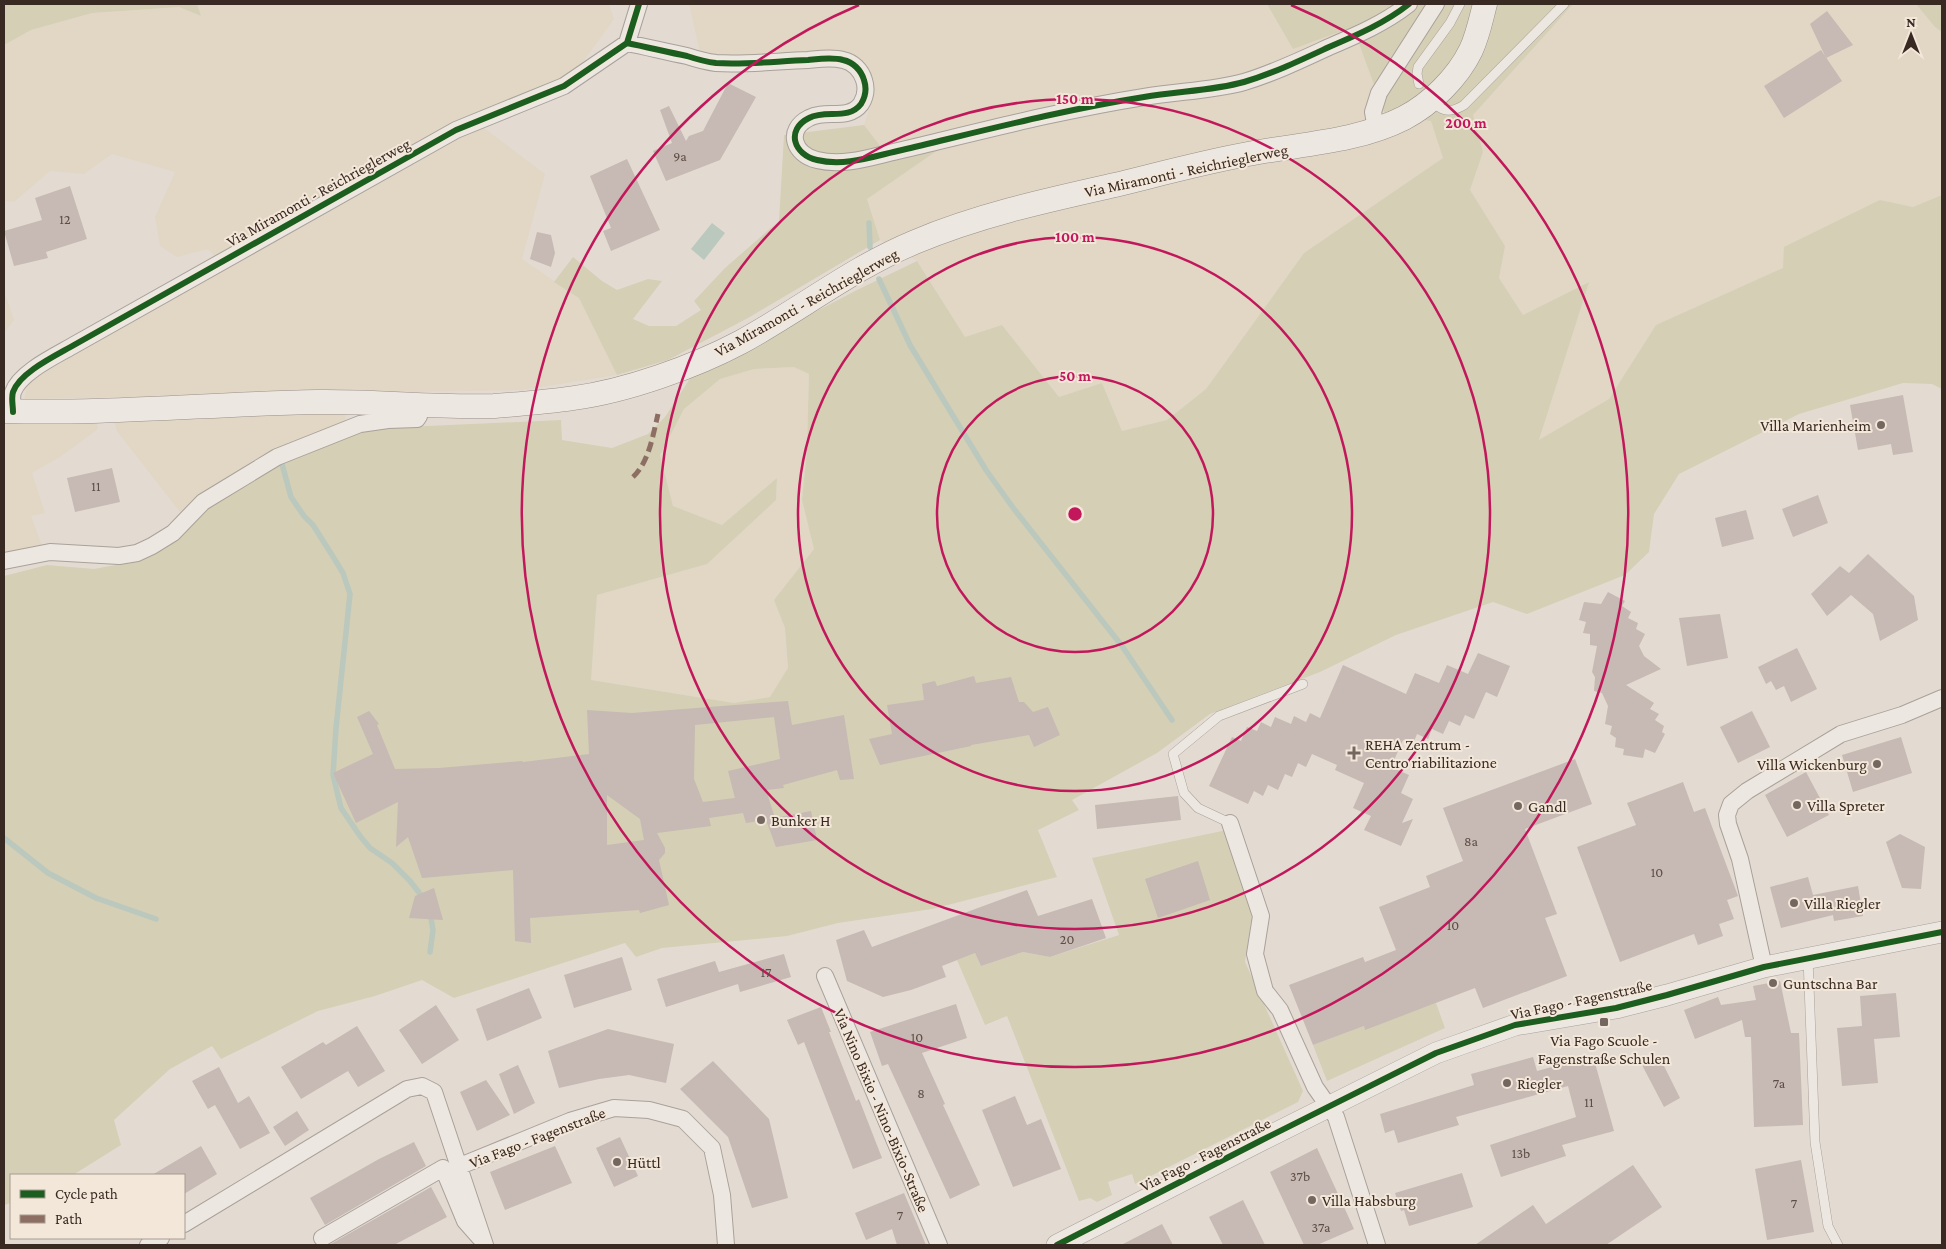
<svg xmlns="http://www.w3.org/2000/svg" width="1946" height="1249" viewBox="0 0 1946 1249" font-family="'Crimson Pro',serif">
	<rect width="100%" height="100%" fill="#e3dbd2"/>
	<path fill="#e1d7c4" d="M197,4H609L614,19L575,73L471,118L545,174L522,259L579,298L617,375L522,390L24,399L29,379L223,266L208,249L177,257L160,246L155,217L175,172L112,154L84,174L50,171L14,202L4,201V45L31,30L92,13L179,7L201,16Z
		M689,4H1267L1293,49L1353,27L1385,115L1431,121L1443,158L1304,253L1206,389L1167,420L1122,431L1102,383L1059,397L1002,325L965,337L917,261L880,240L867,199L940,149L884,151L864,125L875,92L842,59L733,63L700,53Z
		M1573,4H1916L1935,27L1942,32V195L1913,207L1880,200L1783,268L1656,325L1609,399L1539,441L1588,282L1523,315L1499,278L1505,246L1470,190L1483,152L1473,115Z
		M4,294L6,296L14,320L4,333Z
		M794,367L809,374L807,450L802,500L814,549L774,600L785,628L788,669L770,697L734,703L591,680L597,595L707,564L776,500L777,478L722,525L673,506L660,455L684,409L720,379L754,369Z
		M211,414H345L346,424L255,459L180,512L116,430L115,421Z
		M4,422H97L98,429L60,457L32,473L45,513L31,516L42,546L4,557Z"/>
	<path fill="#d5cfb5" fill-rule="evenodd" d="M4,4H197L201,16L179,7L92,13L31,30L4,45Z
		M1267,4H1573L1473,115L1483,152L1470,190L1505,246L1499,278L1523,315L1589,282L1539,440L1609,399L1656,325L1783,268L1784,247L1880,200L1913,207L1942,195V389L1932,384L1903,383L1799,414L1679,474L1654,514L1649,552L1625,575L1527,614L1493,602L1396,635L1320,672L1210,714L1157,753L1072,800L1079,810L1038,830L1057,877L932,909L838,923L787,936L662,948L636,957L625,943L454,998L422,980L375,996L318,1011L221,1059L212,1046L170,1069L114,1120L121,1145L73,1175H11V1203L4,1205V576L47,565L94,569L137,561L201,511L274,467L356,431L384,428L561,420L562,440L612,448L648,434L665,417L691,377L857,290L917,261L965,337L1002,325L1059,397L1102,383L1122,431L1167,420L1206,389L1304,253L1443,158L1431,121L1385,115L1353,27L1293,49ZM794,367L809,374L807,450L802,500L814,549L774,600L785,628L788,668L770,697L734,703L591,680L597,595L707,564L776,500L777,478L722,525L673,506L660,455L684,409L720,379L754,369Z
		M1916,4H1942V32L1935,27Z
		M864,125L884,151L941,148L867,199L880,240L748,318L668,360L617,375L579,298L554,282L573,257L602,281L617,290L648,279L662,281L633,319L649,326H676L701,310L694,301L725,268L779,221L784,135Z
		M1227,830L1253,908L1245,962L1303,1091L1298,1102L1135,1184L1132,1174L1108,1182L1112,1195L1097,1202L1090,1198L1079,1201L1007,1016L985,1025L957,960L975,953L981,966L1023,952L1050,957L1119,935L1092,858Z
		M1436,1003L1445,1028L1327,1081L1313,1045L1364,1026L1365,1029Z"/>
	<path fill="#bbc8be" d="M712,223L725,233L704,260L691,249Z"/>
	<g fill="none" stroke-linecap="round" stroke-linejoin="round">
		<path stroke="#bbc8be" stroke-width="5.5" d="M869,223L870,247
			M879,279L910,345L986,470L1014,509L1122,646L1172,720
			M282,464L291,497L304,516L313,525L332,555L343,573L350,594L336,728L333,775L341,808L360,836L370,848L392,863L410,881L424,899
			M4,838L48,873L96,898L156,919
			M430,912L433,930L430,952"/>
	</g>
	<path fill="#c7b9b3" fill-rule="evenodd" d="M1827,11L1853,45L1826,58L1810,24Z
		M1821,50L1842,81L1784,118L1764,86Z
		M728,83L756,97L720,160L666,181L653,151L672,143L660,110L669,106L686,141L689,136L703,131Z
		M627,159L660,230L611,251L603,231L611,228L590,176Z
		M70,186L87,239L46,252L48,258L14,266L4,231L42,220L35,198Z
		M537,232L551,235L555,253L551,267L530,259Z
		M1903,395L1913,452L1893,455L1891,444L1858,450L1850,405Z
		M112,468L120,502L75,512L67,478Z
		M1818,495L1828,523L1793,537L1782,509Z
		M1746,510L1754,539L1722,547L1715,518Z
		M1868,554L1914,596L1918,620L1880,641L1873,614L1851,595L1827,616L1811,594L1840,566L1849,573Z
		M1608,592L1625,601L1622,606L1631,612L1628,618L1638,623L1636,629L1645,634L1639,646L1644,656L1661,669L1626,685L1654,703L1650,709L1659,714L1655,720L1664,726L1662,732L1665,734L1655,753L1645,749L1643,758L1623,755L1624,749L1615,747L1616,738L1610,734L1612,726L1605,724L1608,706L1602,693L1594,691L1595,677L1592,672L1597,646L1590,645V634L1583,633L1586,622L1579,620L1584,602L1601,604Z
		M1720,614L1728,658L1687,666L1679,618Z
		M1797,648L1817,689L1791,702L1784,686L1776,690L1771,681L1766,684L1758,667Z
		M1478,653L1510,666L1497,697L1486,692L1474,719L1465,715L1460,726L1449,721L1443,734L1432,729L1428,739L1417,734L1413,744L1403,740L1391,767L1409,775L1401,793L1413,799L1402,823L1413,819L1401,846L1364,830L1371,816L1353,808L1364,783L1335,770L1337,765L1312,754L1306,767L1298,763L1292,777L1285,774L1278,790L1268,785L1263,796L1254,791L1248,804L1209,786L1232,737L1241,741L1247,727L1257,731L1261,722L1271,727L1275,717L1291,724L1294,716L1306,722L1310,713L1320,718L1343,665L1406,694L1415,673L1439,683L1447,665L1468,674Z
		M974,676L976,683L1011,677L1019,702H1024L1033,712L1048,707L1060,735L1034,747L1029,735L971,745V746L880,765L869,739L892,734L887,705L924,700L922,684L935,681L937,686Z
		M788,701L792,725L844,715L854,779L840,780L837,770L783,785L784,788L766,790L775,818L811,811L817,840L776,847L766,820L746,823L743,813L709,818L711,826L657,833L665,848V853L659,860L669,905L640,913L639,910L530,918L531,943L515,941L513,870L422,878L408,837L396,847L398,802L356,823L333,773L373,754L357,717L369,711L379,724L377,725L395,769L439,768L522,761L523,762L589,754L587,710L632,713ZM774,717L780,759L728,771L735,798L703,802L694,779L695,725ZM607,795L640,819L644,840L607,845Z
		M1752,711L1770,747L1738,763L1720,727Z
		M1901,737L1912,773L1853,792L1842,755Z
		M1575,759L1592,804L1525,829L1557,914L1545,918L1567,976L1483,1008L1475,988L1365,1030L1364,1026L1313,1045L1289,985L1363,957L1365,962L1396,950L1379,907L1430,887L1426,876L1463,861L1443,808Z
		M1806,772L1829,815L1787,837L1765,795Z
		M1683,782L1694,812L1705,808L1738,896L1727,900L1734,919L1719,924L1723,936L1698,945L1694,934L1620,962L1577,847L1636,825L1627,803Z
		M1178,796L1181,820L1097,829L1095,805Z
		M1900,834L1925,847L1921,889L1902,888L1886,842Z
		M1198,861L1210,900L1158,918L1145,879Z
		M1808,877L1813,895L1858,886L1863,916L1834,921L1833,915L1781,928L1770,887Z
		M434,888L443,920L409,918L415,896Z
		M1027,890L1038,916L1092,899L1106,938L1050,957L1023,952L981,966L975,953L942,966L946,977L911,990L883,997L847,981L836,940L864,930L872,947Z
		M784,954L791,977L740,992L738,984L666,1007L657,979L715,961L719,972Z
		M622,957L632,990L574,1008L564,975Z
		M1780,981L1791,1033H1799L1803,1125L1754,1127L1751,1037H1745L1742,1020L1695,1039L1684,1010L1718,997L1721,1005L1756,1000L1753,986Z
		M529,988L542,1018L487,1041L476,1009Z
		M1896,993L1900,1037L1874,1039L1878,1083L1842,1086L1837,1028L1862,1026L1860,996Z
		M956,1004L967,1038L922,1053L945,1104L943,1105L980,1185L950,1199L888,1064L882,1066L870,1032Z
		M436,1005L459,1040L422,1064L399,1030Z
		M821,1007L831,1032H829L856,1101L859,1099L882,1158L853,1169L804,1042L798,1045L787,1020Z
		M357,1026L385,1071L358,1087L348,1071L301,1099L281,1067L323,1042L326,1045Z
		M608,1029L674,1044L666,1083L629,1075L599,1079L559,1088L548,1051Z
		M1593,1056L1614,1131L1562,1145L1566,1156L1501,1177L1490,1145L1576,1117L1568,1086L1456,1117L1459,1125L1398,1143L1394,1130L1385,1133L1380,1114L1474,1085L1471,1074L1533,1057L1537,1071Z
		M1659,1056L1680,1098L1664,1107L1642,1065Z
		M713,1061L769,1119L788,1198L752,1208L728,1137L680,1089Z
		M518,1065L535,1103L514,1114L499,1074Z
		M219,1067L238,1103L249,1096L270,1133L240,1149L215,1105L208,1109L192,1081Z
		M486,1080L510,1115L477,1131L460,1092Z
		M1015,1096L1027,1125L1041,1119L1061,1169L1013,1187L982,1110Z
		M297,1111L309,1130L285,1146L273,1127Z
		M620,1137L638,1176L614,1187L596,1148Z
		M414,1142L426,1166L325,1225L310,1198L379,1159Z
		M201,1146L217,1174L184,1194V1175H152Z
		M555,1146L572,1183L505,1210L490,1172Z
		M1317,1148L1354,1229L1317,1245H1304L1270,1172Z
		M1801,1160L1814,1232L1767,1240L1755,1169Z
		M1633,1165L1662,1207L1606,1245H1475L1533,1205L1546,1224Z
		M1462,1173L1473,1207L1409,1226L1404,1210L1401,1211L1395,1193Z
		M431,1187L447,1217L394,1245H329Z
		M904,1193L926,1245H897L892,1229L866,1240L855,1213Z
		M1243,1200L1265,1245H1223L1209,1217Z
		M1162,1224L1173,1245H1121Z"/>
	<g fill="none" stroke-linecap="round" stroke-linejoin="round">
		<defs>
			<path id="service" d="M1419,84L1417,74L1418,67L1450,23L1460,4
				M1439,107C1448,113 1456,110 1464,105L1564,4
				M1230,823L1198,808L1184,793L1173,754L1219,716L1303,684
				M1808,958L1815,1142L1828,1226L1838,1245"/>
			<path id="minor" d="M627,43C647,47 667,52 687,56C696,59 707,62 716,63C746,65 778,61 808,60C819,59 832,57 843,60C853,62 861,70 864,80C867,89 866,96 861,104C848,121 826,109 809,118C785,130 794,155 817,160C845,167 874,156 902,150C982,131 1062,110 1144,97C1178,91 1212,91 1244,82C1274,73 1301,60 1329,47C1357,35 1385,23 1409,4
				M1376,129L1373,112L1379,93L1436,4
				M13,412C13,405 11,398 13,392C20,372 57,355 74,345L456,130L564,86L627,43L639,4
				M4,561L50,552L119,556L137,553L152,546L173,533L203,502L277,457L360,424L388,420L417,419L419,416L420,405
				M1230,823L1261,916L1255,954L1265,991L1280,1010L1315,1087L1336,1117L1377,1245
				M1764,967L1740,859L1728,824L1727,815L1731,804L1747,791L1841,734L1902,715L1942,698
				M825,976L939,1245
				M460,1166L570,1121L614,1108L649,1110L683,1119L712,1148L722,1195L726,1245
				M184,1224L407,1089L422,1086L434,1092L485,1245
				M322,1238L443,1168L465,1221L480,1238
				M148,1245L161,1238"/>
			<path id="tertiary" d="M1057,1245L1260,1141L1436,1053L1515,1025L1616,1008L1667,995L1764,967L1942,932"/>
			<path id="secondary" d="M4,411C108,414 212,404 317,402C376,401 435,408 494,406C520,404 547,402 574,398C626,391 694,367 741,342C800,310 852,268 915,242C979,215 1048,200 1115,185C1160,174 1204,162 1248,154C1300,144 1357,142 1404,118C1431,104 1458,77 1471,50C1478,35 1481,19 1485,4"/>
		</defs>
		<use href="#service" stroke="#a9a19a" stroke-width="10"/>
		<use href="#minor" stroke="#a9a19a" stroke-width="18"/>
		<use href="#tertiary" stroke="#a9a19a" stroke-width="22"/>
		<use href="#secondary" stroke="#999089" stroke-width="25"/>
		<use href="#service" stroke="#ece7e1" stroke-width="9"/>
		<use href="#minor" stroke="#ece7e1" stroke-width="16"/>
		<use href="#tertiary" stroke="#ece7e1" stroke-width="21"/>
		<use href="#secondary" stroke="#ece7e1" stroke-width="24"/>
		<path stroke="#8d6e63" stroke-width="5" stroke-dasharray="10 5" stroke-linecap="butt" d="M633,477C649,462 653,435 658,414"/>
		<defs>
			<path id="cycleway" d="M627,43C647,47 667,52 687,56C696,59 707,62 716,63C746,65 778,61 808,60C819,59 832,57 843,60C853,62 861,70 864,80C867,89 866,96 861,104C848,121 826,109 809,118C785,130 794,155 817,160C845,167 874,156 902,150C982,131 1062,110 1144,97C1178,91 1212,91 1244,82C1274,73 1301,60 1329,47C1357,35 1385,23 1409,4
				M13,412C13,405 11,398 13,392C20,372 57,355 74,345L456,130L564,86L627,43L639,4
				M1057,1245L1260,1141L1436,1053L1515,1025L1616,1008L1667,995L1764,967L1942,932"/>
		</defs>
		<use href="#cycleway" stroke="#f3e7d9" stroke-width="9"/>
		<use href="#cycleway" stroke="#1b5e20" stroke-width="6"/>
	</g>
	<g fill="none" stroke="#c2185b" stroke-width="2.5">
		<circle cx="1075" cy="514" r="138"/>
		<circle cx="1075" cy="514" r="277"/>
		<circle cx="1075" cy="514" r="415"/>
		<path d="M1291 5A553 553 0 1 1 859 5"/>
	</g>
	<g fill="#746760" stroke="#f3e7d9" stroke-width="2">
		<circle cx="1881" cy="425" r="5"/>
		<path d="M1351.5 745.5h5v5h5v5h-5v5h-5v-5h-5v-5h5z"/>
		<circle cx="1877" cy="764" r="5"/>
		<circle cx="1797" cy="805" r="5"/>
		<circle cx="1518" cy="806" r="5"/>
		<circle cx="761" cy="820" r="5"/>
		<circle cx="1794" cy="903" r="5"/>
		<circle cx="1773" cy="983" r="5"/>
		<rect x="1599" y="1017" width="10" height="10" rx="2.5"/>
		<circle cx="1507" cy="1083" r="5"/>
		<circle cx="617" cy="1162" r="5"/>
		<circle cx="1312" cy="1200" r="5"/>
	</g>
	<g text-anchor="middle" stroke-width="4" stroke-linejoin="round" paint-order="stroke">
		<g font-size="14" fill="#5c4d46">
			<text x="680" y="161">9a</text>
			<text x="65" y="224">12</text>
			<text x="96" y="491">11</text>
			<text x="1471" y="846">8a</text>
			<text x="1657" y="877">10</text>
			<text x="1453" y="930">10</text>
			<text x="1067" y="944">20</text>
			<text x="766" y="977">17</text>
			<text x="917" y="1042">10</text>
			<text x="1779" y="1088">7a</text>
			<text x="921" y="1098">8</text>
			<text x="1589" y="1107">11</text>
			<text x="1521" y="1158">13b</text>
			<text x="1300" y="1181">37b</text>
			<text x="1794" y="1208">7</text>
			<text x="900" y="1220">7</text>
			<text x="1321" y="1232">37a</text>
		</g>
		<g font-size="16" fill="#382922" stroke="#f3e7d9">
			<text transform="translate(1186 170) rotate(-12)" y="6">Via Miramonti - Reichrieglerweg</text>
			<text transform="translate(318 192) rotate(-29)" y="6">Via Miramonti - Reichrieglerweg</text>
			<text transform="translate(806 302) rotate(-29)" y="6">Via Miramonti - Reichrieglerweg</text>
			<text transform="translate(1581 999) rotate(-12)" y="6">Via Fago - Fagenstraße</text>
			<text transform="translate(882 1110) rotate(67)" y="6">Via Nino Bixio - Nino-Bixio-Straße</text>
			<text transform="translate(537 1137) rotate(-21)" y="6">Via Fago - Fagenstraße</text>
			<text transform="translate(1205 1154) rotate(-27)" y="6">Via Fago - Fagenstraße</text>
		</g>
		<g font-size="16" fill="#382922" stroke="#f3e7d9" text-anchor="start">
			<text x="1871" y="431" text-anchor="end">Villa Marienheim</text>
			<text x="1365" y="750">REHA Zentrum -<tspan x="1365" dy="18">Centro riabilitazione</tspan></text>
			<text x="1867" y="770" text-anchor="end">Villa Wickenburg</text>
			<text x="1807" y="811">Villa Spreter</text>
			<text x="1528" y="812">Gandl</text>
			<text x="771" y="826">Bunker H</text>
			<text x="1804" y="909">Villa Riegler</text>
			<text x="1783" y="989">Guntschna Bar</text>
			<text x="1604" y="1046" text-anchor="middle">Via Fago Scuole -<tspan x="1604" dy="18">Fagenstraße Schulen</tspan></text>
			<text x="1517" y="1089">Riegler</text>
			<text x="627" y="1168">Hüttl</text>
			<text x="1322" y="1206">Villa Habsburg</text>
		</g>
	</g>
	<circle cx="1075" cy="514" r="8" fill="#c2185b" stroke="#f3e7d9" stroke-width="2.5"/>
	<g font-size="15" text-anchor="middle" font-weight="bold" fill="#c2185b" stroke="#f3e7d9" stroke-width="4" stroke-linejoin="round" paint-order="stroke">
		<text x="1075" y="104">150 m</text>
		<text x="1466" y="128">200 m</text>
		<text x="1075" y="242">100 m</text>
		<text x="1075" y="381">50 m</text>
	</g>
	<rect width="1946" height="1249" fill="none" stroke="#382922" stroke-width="10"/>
	<rect x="10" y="1174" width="175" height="65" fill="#f3e7d9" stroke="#a89b90"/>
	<rect x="20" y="1190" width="25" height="8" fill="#1b5e20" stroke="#a89b90"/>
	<text x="55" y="1199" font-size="15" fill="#382922">Cycle path</text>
	<rect x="20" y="1215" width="25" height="8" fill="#8d6e63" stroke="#a89b90"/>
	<text x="55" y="1224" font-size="15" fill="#382922">Path</text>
	<g transform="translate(1911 35)" stroke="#f3e7d9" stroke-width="4" paint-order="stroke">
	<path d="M0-4L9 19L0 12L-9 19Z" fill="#382922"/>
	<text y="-8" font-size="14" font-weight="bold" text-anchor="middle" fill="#382922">N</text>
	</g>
</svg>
